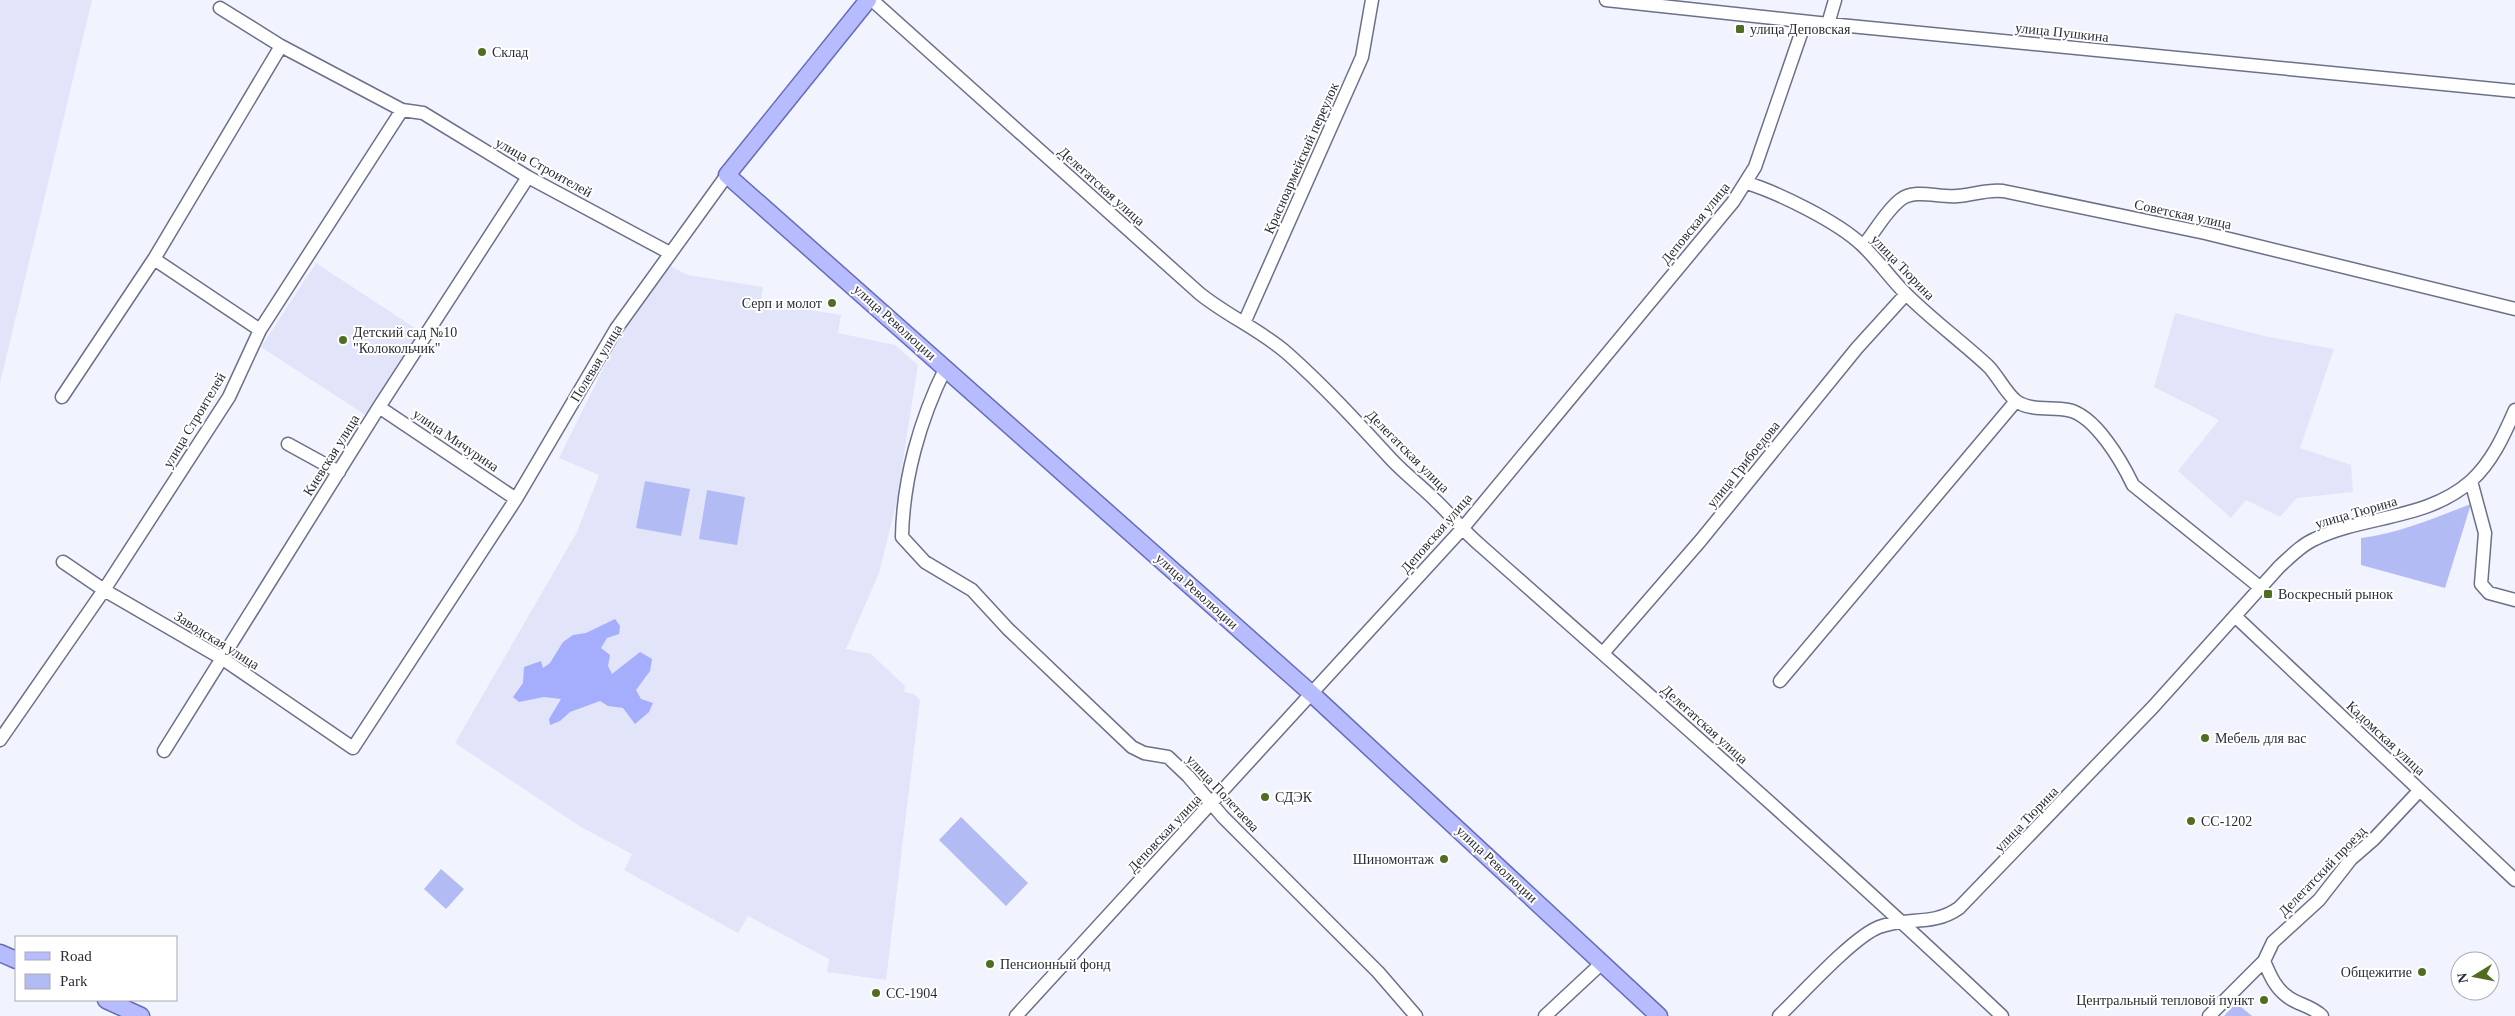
<svg xmlns="http://www.w3.org/2000/svg" width="2515" height="1016" viewBox="0 0 2515 1016" font-family="'Times New Roman',serif">
	<rect width="100%" height="100%" fill="#f1f3fe"/>
	<path fill="#e2e5fa" d="M0,0H92L0,383Z
		M316,263L424,334L370,418L261,347Z
		M668,265L688,275L763,287L761,302L841,315L838,333L895,345L918,365L896,504L879,573L846,649L871,654L905,686L904,692L914,694L920,700L886,980L827,972L829,959L748,916L738,933L624,870L632,854L581,827L455,743L577,532L599,475L559,458L620,335Z
		M2175,313L2264,336L2334,349L2300,448L2351,465L2353,492L2297,498L2280,517L2246,500L2231,518L2178,471L2219,420L2154,387Z"/>
	<path fill="#b3bbf5" d="M645,481L690,489L681,536L636,528Z
		M707,490L745,497L737,545L699,539Z
		M2471,504L2445,588L2361,565V538C2400,533 2434,518 2471,504Z
		M961,817L1028,883L1006,906L939,840Z
		M441,869L464,889L446,909L424,889Z
		M2236,1003L2252,1016H2224Z"/>
	<path fill="#a4aefc" d="M615,619L620,626L619,634L607,638L601,648L610,655L608,666L612,674L640,652L652,659L650,671L636,690L641,699L653,703L649,712L635,724L623,708L608,706L600,701L570,712L560,721L550,725L549,719L561,699L544,697L519,702L513,697L523,683L524,667L541,661L543,668L550,663L563,642L573,635L586,633Z"/>
	<g fill="none" stroke-linecap="round" stroke-linejoin="round">
		<defs>
			<path id="minor" d="M872,0L1199,293C1227,316 1261,330 1288,354C1325,387 1358,423 1391,459C1405,474 1421,486 1435,500C1451,515 1464,532 1481,546C1656,701 1832,855 2002,1016
				M1606,0L1819,23L2515,91
				M1828,24L1835,0
				M281,46L402,110L423,113L528,177L670,253
				M1747,183C1779,193 1838,222 1862,245C1878,260 1890,278 1905,293C1931,319 1961,341 1988,366C1998,376 2005,392 2016,401C2030,411 2051,407 2068,410C2095,415 2122,462 2133,485L2261,588
				M1863,246C1875,232 1885,212 1900,200C1915,188 1939,198 1957,196C1973,195 1987,189 2003,191L2205,233L2515,309
				M154,259L260,330
				M1244,323L1362,57L1372,0
				M946,367C920,419 903,479 902,537L925,562L972,590L1008,629L1132,747L1144,753L1168,757L1188,776L1223,817L1378,972L1416,1016
				M62,397L154,259L281,46L220,8
				M379,407L516,499
				M288,444L339,472
				M2471,481L2485,533L2481,584L2489,593L2515,600
				M63,562L104,590L223,659L353,748L516,499L616,329L727,175
				M2236,617L2515,880
				M1603,653L1701,540L1857,348L1906,294
				M1780,681L2016,401
				M0,740L104,590L229,397L260,330L402,110
				M164,751L379,407L528,177
				M2264,961C2270,975 2275,988 2288,997C2299,1005 2312,1006 2322,1016
				M1016,1016L1462,529L1733,202L1755,167L1805,22
				M1545,1016L1603,962
				M1779,1016C1802,994 1853,937 1879,927C1907,916 1932,927 1959,908L2153,707L2279,567C2290,557 2301,545 2315,539C2365,515 2427,520 2471,481C2492,462 2504,435 2515,410
				M2209,1016L2264,961L2273,942L2319,900L2351,859L2374,839L2419,791"/>
			<path id="major" d="M868,0L727,175L1312,694L1659,1016
				M0,953L16,960
				M106,1000L141,1016"/>
		</defs>
		<use href="#minor" stroke="#6c7088" stroke-width="15"/>
		<use href="#major" stroke="#666cb8" stroke-width="19"/>
		<use href="#minor" stroke="#fff" stroke-width="12"/>
		<use href="#major" stroke="#b7bcfe" stroke-width="16"/>
	</g>
	<g fill="#506d22" stroke="#fff" stroke-width="2">
		<rect x="1735" y="24" width="10" height="10" rx="2.5"/>
		<circle cx="482" cy="52" r="5"/>
		<circle cx="832" cy="303" r="5"/>
		<circle cx="343" cy="340" r="5"/>
		<rect x="2263" y="589" width="10" height="10" rx="2.5"/>
		<circle cx="2205" cy="738" r="5"/>
		<circle cx="1265" cy="797" r="5"/>
		<circle cx="2191" cy="821" r="5"/>
		<circle cx="1444" cy="859" r="5"/>
		<circle cx="990" cy="964" r="5"/>
		<circle cx="2422" cy="972" r="5"/>
		<circle cx="876" cy="993" r="5"/>
		<circle cx="2264" cy="1000" r="5"/>
	</g>
	<g text-anchor="middle" stroke-width="4" stroke-linejoin="round" paint-order="stroke">
		<g font-size="14" fill="#2a2c36" stroke="#fff" text-anchor="start">
			<text x="1750" y="34">улица Деповская</text>
			<text x="492" y="57">Склад</text>
			<text x="822" y="308" text-anchor="end">Серп и молот</text>
			<text x="353" y="337">Детский сад №10<tspan x="353" dy="16">"Колокольчик"</tspan></text>
			<text x="2278" y="599">Воскресный рынок</text>
			<text x="2215" y="743">Мебель для вас</text>
			<text x="1275" y="802">СДЭК</text>
			<text x="2201" y="826">СС-1202</text>
			<text x="1434" y="864" text-anchor="end">Шиномонтаж</text>
			<text x="1000" y="969">Пенсионный фонд</text>
			<text x="2412" y="977" text-anchor="end">Общежитие</text>
			<text x="886" y="998">СС-1904</text>
			<text x="2254" y="1005" text-anchor="end">Центральный тепловой пункт</text>
		</g>
		<g font-size="14" fill="#2a2c36" stroke="#fff">
			<text transform="translate(2062 32) rotate(6)" y="5">улица Пушкина</text>
			<text transform="translate(1301 158) rotate(-66)" y="5">Красноармейский переулок</text>
			<text transform="translate(544 167) rotate(29)" y="5">улица Строителей</text>
			<text transform="translate(1102 186) rotate(42)" y="5">Делегатская улица</text>
			<text transform="translate(2183 214) rotate(12)" y="5">Советская улица</text>
			<text transform="translate(1695 223) rotate(-51)" y="5">Деповская улица</text>
			<text transform="translate(1903 267) rotate(46)" y="5">улица Тюрина</text>
			<text transform="translate(895 322) rotate(42)" y="5">улица Революции</text>
			<text transform="translate(596 363) rotate(-59)" y="5">Полевая улица</text>
			<text transform="translate(194 420) rotate(-59)" y="5">улица Строителей</text>
			<text transform="translate(456 440) rotate(34)" y="5">улица Мичурина</text>
			<text transform="translate(1408 451) rotate(45)" y="5">Делегатская улица</text>
			<text transform="translate(331 455) rotate(-58)" y="5">Киевская улица</text>
			<text transform="translate(1743 464) rotate(-51)" y="5">улица Грибоедова</text>
			<text transform="translate(2356 512) rotate(-16)" y="5">улица Тюрина</text>
			<text transform="translate(1436 533) rotate(-49)" y="5">Деповская улица</text>
			<text transform="translate(1197 591) rotate(42)" y="5">улица Революции</text>
			<text transform="translate(217 640) rotate(32)" y="5">Заводская улица</text>
			<text transform="translate(1705 724) rotate(42)" y="5">Делегатская улица</text>
			<text transform="translate(2386 738) rotate(43)" y="5">Кадомская улица</text>
			<text transform="translate(1223 793) rotate(47)" y="5">улица Полетаева</text>
			<text transform="translate(2026 819) rotate(-46)" y="5">улица Тюрина</text>
			<text transform="translate(1164 833) rotate(-47)" y="5">Деповская улица</text>
			<text transform="translate(1497 864) rotate(43)" y="5">улица Революции</text>
			<text transform="translate(2322 871) rotate(-46)" y="5">Делегатский проезд</text>
		</g>
	</g>
	<rect x="15" y="936" width="162" height="65" fill="#ffffff" stroke="#aaabaf"/>
	<rect x="25" y="952" width="25" height="8" fill="#b7bcfe" stroke="#aaabaf"/>
	<text x="60" y="961" font-size="15" fill="#2a2c36">Road</text>
	<rect x="25" y="974" width="25" height="15" fill="#b3bbf5" stroke="#aaabaf"/>
	<text x="60" y="986" font-size="15" fill="#2a2c36">Park</text>
	<g transform="translate(2475 976) rotate(260)"><circle r="24" fill="#ffffff" stroke="#aaabaf"/>
	<path d="M0-4L9 19L0 12L-9 19Z" fill="#506d22"/>
	<text y="-8" font-size="14" font-weight="bold" text-anchor="middle" fill="#2a2c36">N</text>
	</g>
</svg>
